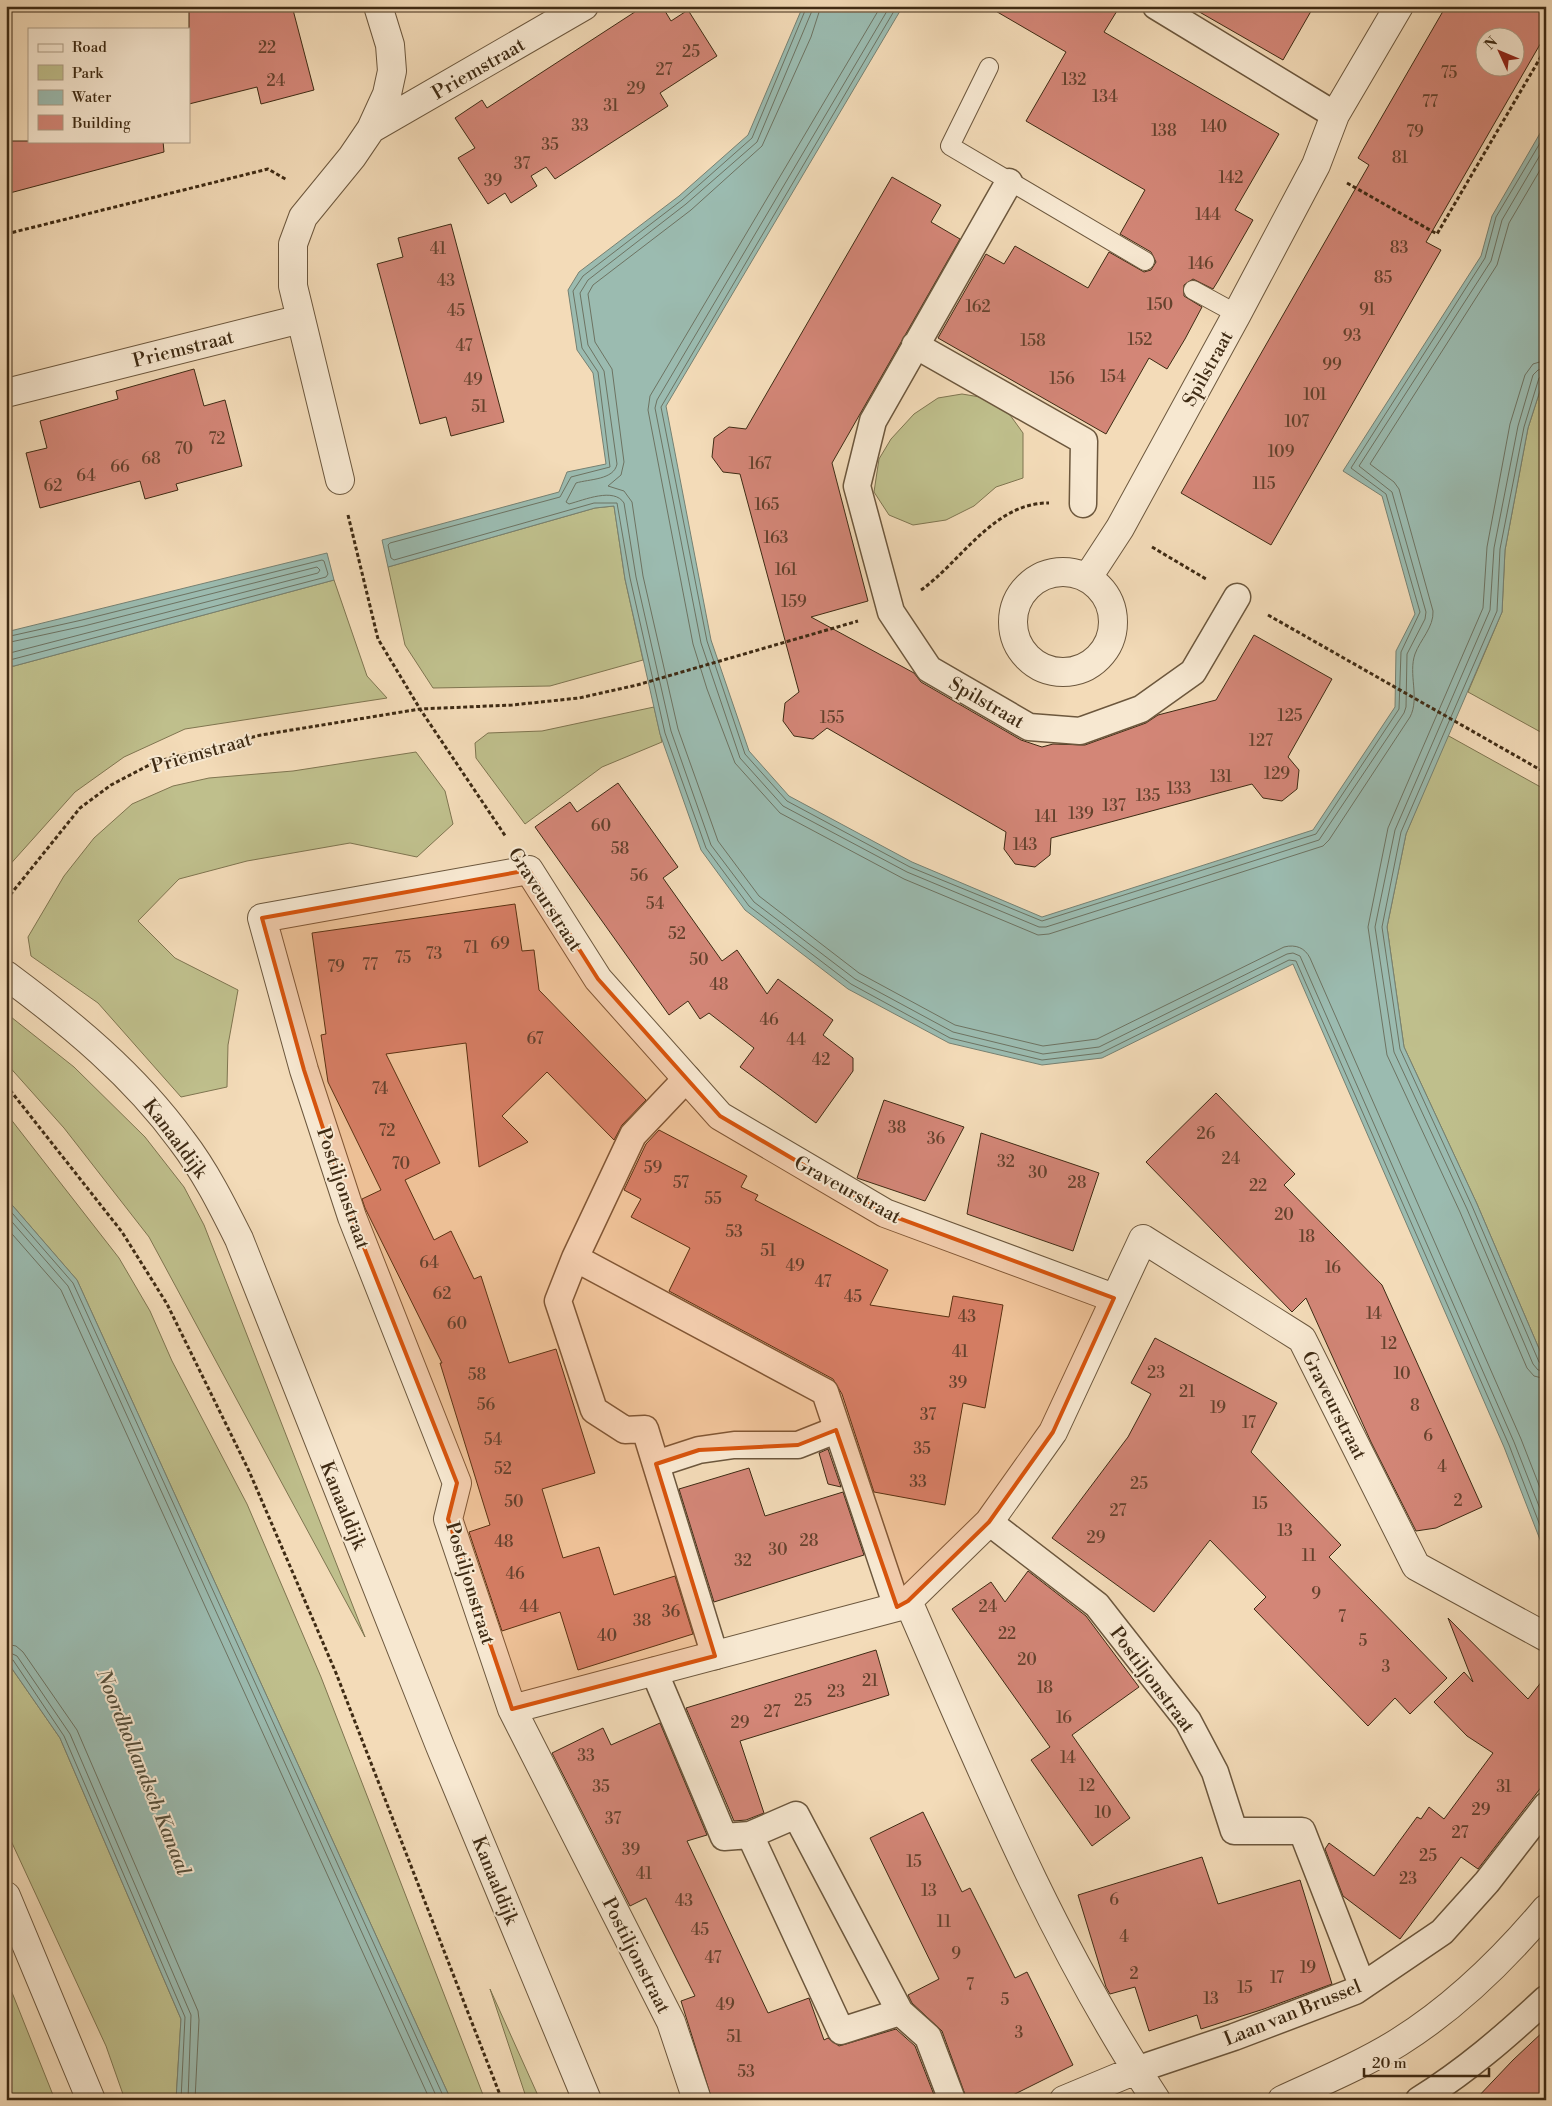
<svg xmlns="http://www.w3.org/2000/svg" width="1552" height="2106" viewBox="0 0 1552 2106" font-family="'Libre Bodoni',serif">
	<rect width="100%" height="100%" fill="#f3dbb8"/>
	<filter id="stains"><feTurbulence type="fractalNoise" baseFrequency=".004" numOctaves="4"/><feColorMatrix values="0 0 0 0 .2 0 0 0 0 .09 0 0 0 0 .02 0 0 0 .5 -.17"/></filter>
	<radialGradient id="worn" r=".72"><stop offset=".6" stop-color="#630" stop-opacity="0"/><stop offset="1" stop-color="#630" stop-opacity=".3"/></radialGradient>
	<path fill="#bfbf8c" stroke="#7f7550" d="M1546,372V735L1468,692L1502,612L1505,550L1528,428Z
		M962,394L992,399L1010,415L1023,433V478L996,487L974,506L946,520L913,525L889,515L874,492L879,459L891,439L914,414L938,398Z
		M614,506L625,579L643,660L550,686L433,688L405,645L388,567L595,508Z
		M334,580L367,676L387,698L185,729L124,757L75,792L6,869V666H14Z
		M654,707L662,742L602,767L525,824L476,758L475,743L488,733L542,731Z
		M1447,735L1546,790V1365L1477,1204L1404,1047L1387,927L1406,834Z
		M416,752L445,791L453,824L417,857L350,843L247,861L179,879L138,921L175,958L238,990L228,1045L227,1087L181,1097L98,1003L31,956L28,937L64,876L94,838L132,804L173,786L209,778L293,771Z
		M6,1013L74,1067L145,1137L184,1187L204,1225L365,1637L149,1237L64,1128L6,1063Z
		M6,1113L119,1258L150,1311L172,1361L247,1504L321,1677L485,2100H451L77,1280L6,1198Z
		M6,1660L60,1738L181,2019L176,2100H125L106,2046L6,1830Z
		M6,1977L7,1980L55,2100H6Z
		M490,1989L540,2100H527Z"/>
	<path fill="#9bbbb0" stroke="#768172" d="M803,6H903L666,406L711,640L749,751L789,796L912,862L1042,917L1313,830L1395,707L1396,651L1415,614L1382,496L1343,471L1481,256L1492,216L1546,123V372L1528,428L1505,550L1502,612L1406,834L1387,927L1404,1047L1477,1204L1546,1365V1555L1504,1447L1293,964L1102,1058L1042,1065L949,1043L848,989L745,910L701,850L660,734L625,579L614,506L595,508L388,567L382,540L559,492L567,472L606,464L593,373L577,350L568,290L579,272L679,196L748,135Z
		M327,553L334,580L14,666H6V632Z
		M6,1198L77,1280L451,2100H176L181,2019L60,1738L6,1660Z"/>
	<g fill="none" stroke-linecap="round" stroke-linejoin="round">
		<path stroke="#6d7362" stroke-width="1" d="M807,6L752,138L682,200L583,276L573,291L582,348L598,372L610,467L571,477L560,497L390,543L388,545L391,558L394,560L594,503H617L630,578L665,733L706,848L749,906L851,984L950,1038L1042,1060L1101,1053L1289,960L1296,961L1509,1445L1546,1541
			M814,6L757,142L686,204L588,280L580,293L588,345L604,371L617,464C614,480 589,479 576,483L566,502L569,504C584,500 614,487 624,503L636,577L671,731L711,845L754,902L855,979L953,1032L1043,1054L1099,1047L1287,954L1293,953L1300,956L1514,1442L1546,1524
			M821,6L811,37L762,146L691,210L593,285L588,294L595,342L612,369L624,462L621,475L608,486L624,491L632,502L643,576L678,729L718,841L759,896L859,973L955,1025L1043,1046L1097,1039L1284,947C1296,944 1305,948 1310,958L1521,1439L1546,1503
			M881,6L650,396L648,410L693,644L707,689L735,763L780,813L904,879L1038,935L1049,934L1323,846L1329,840L1410,717C1420,698 1408,674 1415,654C1420,640 1434,627 1433,611L1399,489L1394,482L1370,464L1497,265L1509,223L1546,160
			M890,6L657,400L655,408L701,643L740,758L783,806L907,872L1039,927H1046L1319,840L1404,713L1406,707L1407,654L1425,619L1426,612L1392,492L1359,466L1491,261L1502,220L1546,145
			M897,6L661,407L707,641L745,754L787,801L910,867L1042,921L1316,834L1399,709L1401,652L1420,612L1386,494L1351,468L1485,258L1496,217L1546,133
			M1546,360L1533,364L1525,375L1510,424L1487,547L1483,608L1388,828L1368,927L1387,1055L1460,1212L1527,1368L1534,1376L1546,1379
			M1546,368L1538,370L1533,375L1518,426L1494,548L1490,610L1395,830L1375,927L1394,1052L1467,1209L1533,1364L1538,1370L1546,1371
			M1546,374L1539,378L1524,427L1500,549L1497,611L1401,832L1382,927L1400,1049L1472,1206L1539,1362L1546,1365
			M6,637L82,620L322,560L324,561L328,574L326,577L6,661
			M6,643L84,626L317,567L320,570L318,573L6,654
			M6,1206L73,1283L445,2100
			M6,1215L68,1286L438,2100
			M6,1227L61,1290L430,2100
			M6,1644L16,1646L23,1652L77,1730L198,2011L199,2020L195,2100
			M6,1651L17,1656L70,1734L191,2015L188,2100
			M6,1658L13,1660L64,1736L185,2017L181,2100"/>
	</g>
	<path fill="#d38677" stroke="#3f2b14" fill-rule="evenodd" d="M189,6H292L314,90L261,104L257,87L189,104Z
		M644,6H662L671,21L688,10L717,56L660,93L668,106L583,161L555,179L546,167L531,176L537,186L511,203L505,193L488,204L458,158L475,148L455,118L482,100L487,108Z
		M987,6H1120L1104,32L1279,134L1235,210L1253,220L1218,281L1213,289L1193,279L1184,285V296L1202,307L1185,339L1167,369L1149,358L1106,434L938,338L986,254L1004,264L1015,246L1088,288L1109,252L1144,272L1151,270L1156,262L1151,252L1120,234L1145,190L1026,121L1066,52Z
		M1189,6H1314L1283,60Z
		M1446,6H1546V34L1426,242L1441,250L1271,545L1181,493L1369,165L1358,158ZM1484,38H1514V68H1484Z
		M6,141H163L164,152L6,194Z
		M892,177L941,205L931,222L960,239L832,463L868,601L811,617L914,673L921,682L1021,740L1042,747L1053,744L1085,745L1146,723L1158,715L1216,700L1254,635L1332,679L1288,757L1299,770L1297,789L1282,801L1263,798L1252,784L1051,838L1050,855L1035,867L1015,864L1004,849L1006,832L827,728L813,739L794,736L783,721L785,703L799,692L740,474L723,472L712,457L714,438L729,427L746,429Z
		M451,224L504,422L451,436L446,417L420,424L377,264L403,257L398,238Z
		M194,369L204,406L225,400L242,466L176,484L178,490L145,499L140,481L40,508L26,453L47,448L40,421L118,399L116,391Z
		M618,783L678,867L663,878L722,961L737,950L767,994L778,979L833,1020L823,1035L853,1058V1071L816,1123L740,1067L754,1048L709,1013L700,1019L688,1001L669,1015L535,827L570,802L577,812Z
		M515,904L522,951L534,950L539,990L646,1100L622,1125L614,1140L547,1072L502,1116L528,1142L479,1167L466,1043L386,1054L440,1163L405,1180L434,1240L451,1231L474,1279L481,1276L509,1363L556,1349L595,1473L542,1489L563,1558L599,1547L614,1595L675,1576L693,1634L578,1670L560,1612L502,1631L469,1532L490,1525L440,1363H442L365,1208L362,1199L381,1190L328,1082L321,1035L326,1034L312,933Z
		M1216,1093L1295,1174L1284,1185L1382,1285L1482,1507L1436,1528L1416,1531L1371,1442L1306,1298L1292,1312L1146,1162Z
		M884,1100L964,1127L925,1201L857,1178Z
		M659,1130L747,1176L741,1187L758,1195L755,1200L888,1270L870,1305L949,1317L953,1296L1003,1305L985,1408L963,1403L945,1505L874,1492L842,1394L833,1379L669,1291L690,1248L631,1217L641,1199L624,1190L646,1144Z
		M981,1133L1099,1173L1073,1251L967,1214Z
		M1155,1338L1277,1403L1251,1452L1341,1545L1329,1557L1447,1678L1410,1714L1395,1698L1368,1726L1254,1609L1266,1597L1210,1540L1154,1612L1052,1538L1128,1437L1151,1394L1131,1383Z
		M828,1449L841,1487L828,1484L819,1453Z
		M749,1468L765,1516L843,1492L864,1555L714,1602L679,1489Z
		M1028,1571L1086,1616L1139,1687L1072,1735L1130,1818L1092,1846L1031,1760L1050,1747L952,1609L991,1582L1005,1602Z
		M1448,1618L1528,1699L1546,1676V1781L1478,1869L1461,1857L1400,1939L1343,1896L1325,1849L1329,1843L1374,1876L1417,1817L1421,1819L1429,1807L1444,1819L1493,1753L1467,1736L1434,1702L1464,1672L1473,1682Z
		M876,1650L889,1695L740,1741L764,1813L746,1820L734,1821L686,1708Z
		M660,1723L707,1835L687,1841L768,2013L809,1998L824,2040L828,2038L839,2046L896,2029L915,2046L936,2100H712L681,2001L695,1996L646,1898L630,1906L552,1753L603,1728L611,1745Z
		M923,1812L962,1892L970,1888L1015,1978L1027,1972L1073,2065L1003,2100H967L942,2031L912,2003L908,1995L939,1979L870,1838Z
		M1202,1857L1218,1904L1300,1880L1332,1984L1264,2009L1201,2029L1197,2015L1149,2031L1135,1987L1110,1994L1106,1987L1078,1895Z
		M1546,2029V2100H1475L1513,2060Z"/>
	<g fill="none" stroke-linecap="round" stroke-linejoin="round">
		<defs>
			<path id="service" d="M989,67L950,146L1145,261
				M1193,290L1237,314"/>
			<path id="pedestrian" d="M1156,6L1335,115
				M1009,182L873,421L857,486L891,612L929,669L1029,727L1080,731L1141,709L1193,672L1237,597
				M915,345L1084,441L1083,504
				M575,1258L633,1135L687,1078
				M656,1464L699,1450L734,1445H798L836,1430
				M989,1522L1097,1605L1188,1721L1215,1772L1234,1831H1302L1362,1985
				M715,1656L645,1429L625,1430L594,1410L558,1301L575,1258L825,1392L897,1607
				M654,1671L724,1837L750,1835L796,1815L900,2012L928,2037L952,2100
				M750,1835L841,2031L900,2012
				M1136,2070L1234,2037L1355,1991L1442,1932L1487,1882L1546,1806
				M1419,2100C1466,2071 1506,2036 1546,1999"/>
			<path id="minor" d="M371,129L584,6
				M6,393L301,319
				M340,480L293,286V244L303,217L352,157L371,129L387,94L392,71L390,45L378,6
				M1013 622a50 50 0 1 1 100 0a50 50 0 1 1-100 0Z
				M1088,577L1120,528L1237,314L1316,165L1335,115L1399,6
				M908,1601L989,1522L1053,1432L1143,1239L1302,1339L1416,1566L1546,1637
				M512,1709L897,1607L908,1601C982,1771 1053,1944 1156,2100
				M6,1896L91,2100
				M697,2100L671,2022L512,1709L448,1519L457,1483L352,1217L304,1070L262,918L529,870L598,979L720,1116L885,1213L1114,1298
				M1064,2100L1136,2070"/>
			<path id="tertiary" d="M6,975C72,1024 134,1075 182,1141C205,1171 222,1205 239,1239L440,1746L587,2100
				M1282,2100C1321,2082 1362,2065 1399,2042C1455,2007 1503,1960 1546,1909"/>
		</defs>
		<use href="#service" stroke="#6c573d" stroke-width="20"/>
		<use href="#pedestrian" stroke="#6c573d" stroke-width="29"/>
		<use href="#minor" stroke="#6c573d" stroke-width="30"/>
		<use href="#tertiary" stroke="#6c573d" stroke-width="30"/>
		<path stroke="#3f2b14" stroke-width="3" stroke-dasharray="4 2.5" stroke-linecap="butt" d="M1347,183L1437,234L1546,48
			M6,234L268,169L287,180
			M348,515L378,639L420,709L506,837
			M1152,547L1206,579
			M921,590C960,563 994,502 1049,503
			M1268,615L1546,773
			M6,900L80,808L111,785L155,762L261,735L420,709L512,705L579,698L637,685L858,621
			M6,1085L122,1232L167,1304L249,1471L336,1673L502,2100"/>
		<use href="#service" stroke="#f7e8d1" stroke-width="18"/>
		<use href="#pedestrian" stroke="#f7e8d1" stroke-width="26"/>
		<use href="#minor" stroke="#f7e8d1" stroke-width="28"/>
		<use href="#tertiary" stroke="#f7e8d1" stroke-width="28"/>
	</g>
	<path fill="#d7540d" fill-opacity="0.2" stroke="#d7540d" stroke-width="4" stroke-linejoin="round" d="M529,870L598,979L720,1116L885,1213L1114,1298L1053,1432L989,1522L908,1601L897,1607L836,1430L798,1445L699,1450L656,1464L715,1656L512,1709L448,1519L457,1483L352,1217L304,1070L262,918Z"/>
	<g text-anchor="middle" stroke-width="4" stroke-linejoin="round" paint-order="stroke">
		<g font-size="16" fill="#64422d">
			<text x="267" y="53">22</text>
			<text x="691" y="57">25</text>
			<text x="664" y="75">27</text>
			<text x="1449" y="78">75</text>
			<text x="1074" y="85">132</text>
			<text x="276" y="86">24</text>
			<text x="636" y="94">29</text>
			<text x="1105" y="102">134</text>
			<text x="1430" y="107">77</text>
			<text x="611" y="111">31</text>
			<text x="580" y="131">33</text>
			<text x="1214" y="132">140</text>
			<text x="1164" y="136">138</text>
			<text x="1415" y="137">79</text>
			<text x="550" y="150">35</text>
			<text x="1400" y="163">81</text>
			<text x="522" y="169">37</text>
			<text x="1231" y="183">142</text>
			<text x="493" y="186">39</text>
			<text x="1208" y="220">144</text>
			<text x="1399" y="253">83</text>
			<text x="438" y="254">41</text>
			<text x="1201" y="269">146</text>
			<text x="1383" y="283">85</text>
			<text x="446" y="286">43</text>
			<text x="1160" y="310">150</text>
			<text x="978" y="312">162</text>
			<text x="1367" y="315">91</text>
			<text x="456" y="316">45</text>
			<text x="1352" y="341">93</text>
			<text x="1140" y="345">152</text>
			<text x="1033" y="346">158</text>
			<text x="464" y="351">47</text>
			<text x="1332" y="370">99</text>
			<text x="1113" y="382">154</text>
			<text x="1062" y="384">156</text>
			<text x="473" y="385">49</text>
			<text x="1315" y="400">101</text>
			<text x="479" y="412">51</text>
			<text x="1297" y="427">107</text>
			<text x="217" y="444">72</text>
			<text x="184" y="454">70</text>
			<text x="1281" y="457">109</text>
			<text x="151" y="464">68</text>
			<text x="760" y="469">167</text>
			<text x="120" y="472">66</text>
			<text x="86" y="481">64</text>
			<text x="1264" y="489">115</text>
			<text x="53" y="491">62</text>
			<text x="767" y="510">165</text>
			<text x="776" y="543">163</text>
			<text x="786" y="575">161</text>
			<text x="794" y="607">159</text>
			<text x="1290" y="721">125</text>
			<text x="832" y="723">155</text>
			<text x="1261" y="746">127</text>
			<text x="1277" y="779">129</text>
			<text x="1221" y="782">131</text>
			<text x="1179" y="794">133</text>
			<text x="1148" y="801">135</text>
			<text x="1114" y="811">137</text>
			<text x="1081" y="819">139</text>
			<text x="1046" y="822">141</text>
			<text x="601" y="831">60</text>
			<text x="1025" y="850">143</text>
			<text x="620" y="854">58</text>
			<text x="639" y="881">56</text>
			<text x="655" y="909">54</text>
			<text x="677" y="939">52</text>
			<text x="500" y="949">69</text>
			<text x="471" y="953">71</text>
			<text x="434" y="959">73</text>
			<text x="403" y="963">75</text>
			<text x="699" y="965">50</text>
			<text x="370" y="970">77</text>
			<text x="336" y="972">79</text>
			<text x="719" y="990">48</text>
			<text x="769" y="1025">46</text>
			<text x="535" y="1044">67</text>
			<text x="796" y="1045">44</text>
			<text x="821" y="1065">42</text>
			<text x="380" y="1094">74</text>
			<text x="897" y="1133">38</text>
			<text x="387" y="1136">72</text>
			<text x="1206" y="1139">26</text>
			<text x="936" y="1144">36</text>
			<text x="1231" y="1164">24</text>
			<text x="1006" y="1167">32</text>
			<text x="401" y="1169">70</text>
			<text x="653" y="1173">59</text>
			<text x="1038" y="1178">30</text>
			<text x="681" y="1188">57</text>
			<text x="1077" y="1188">28</text>
			<text x="1258" y="1191">22</text>
			<text x="713" y="1204">55</text>
			<text x="1284" y="1220">20</text>
			<text x="734" y="1237">53</text>
			<text x="1307" y="1242">18</text>
			<text x="768" y="1256">51</text>
			<text x="429" y="1268">64</text>
			<text x="795" y="1271">49</text>
			<text x="1333" y="1273">16</text>
			<text x="823" y="1287">47</text>
			<text x="442" y="1299">62</text>
			<text x="853" y="1302">45</text>
			<text x="1374" y="1319">14</text>
			<text x="967" y="1322">43</text>
			<text x="457" y="1329">60</text>
			<text x="1389" y="1349">12</text>
			<text x="960" y="1357">41</text>
			<text x="1156" y="1378">23</text>
			<text x="1402" y="1379">10</text>
			<text x="477" y="1380">58</text>
			<text x="958" y="1388">39</text>
			<text x="1187" y="1397">21</text>
			<text x="486" y="1410">56</text>
			<text x="1415" y="1411">8</text>
			<text x="1218" y="1413">19</text>
			<text x="928" y="1420">37</text>
			<text x="1249" y="1428">17</text>
			<text x="1428" y="1441">6</text>
			<text x="493" y="1445">54</text>
			<text x="922" y="1454">35</text>
			<text x="1442" y="1472">4</text>
			<text x="503" y="1474">52</text>
			<text x="918" y="1487">33</text>
			<text x="1139" y="1489">25</text>
			<text x="1458" y="1506">2</text>
			<text x="514" y="1507">50</text>
			<text x="1260" y="1509">15</text>
			<text x="1118" y="1516">27</text>
			<text x="1285" y="1536">13</text>
			<text x="1096" y="1543">29</text>
			<text x="809" y="1546">28</text>
			<text x="504" y="1547">48</text>
			<text x="778" y="1555">30</text>
			<text x="1309" y="1561">11</text>
			<text x="743" y="1566">32</text>
			<text x="515" y="1579">46</text>
			<text x="1316" y="1599">9</text>
			<text x="529" y="1612">44</text>
			<text x="988" y="1612">24</text>
			<text x="671" y="1617">36</text>
			<text x="1342" y="1622">7</text>
			<text x="642" y="1626">38</text>
			<text x="1007" y="1639">22</text>
			<text x="607" y="1641">40</text>
			<text x="1363" y="1646">5</text>
			<text x="1027" y="1665">20</text>
			<text x="1386" y="1672">3</text>
			<text x="870" y="1686">21</text>
			<text x="1045" y="1693">18</text>
			<text x="836" y="1697">23</text>
			<text x="803" y="1706">25</text>
			<text x="772" y="1717">27</text>
			<text x="1064" y="1723">16</text>
			<text x="740" y="1728">29</text>
			<text x="586" y="1761">33</text>
			<text x="1068" y="1763">14</text>
			<text x="1087" y="1791">12</text>
			<text x="601" y="1792">35</text>
			<text x="1504" y="1792">31</text>
			<text x="1481" y="1815">29</text>
			<text x="1103" y="1818">10</text>
			<text x="613" y="1824">37</text>
			<text x="1460" y="1838">27</text>
			<text x="631" y="1855">39</text>
			<text x="1428" y="1861">25</text>
			<text x="914" y="1867">15</text>
			<text x="644" y="1879">41</text>
			<text x="1408" y="1884">23</text>
			<text x="929" y="1896">13</text>
			<text x="1114" y="1905">6</text>
			<text x="684" y="1906">43</text>
			<text x="944" y="1927">11</text>
			<text x="700" y="1935">45</text>
			<text x="1124" y="1942">4</text>
			<text x="956" y="1959">9</text>
			<text x="713" y="1963">47</text>
			<text x="1308" y="1973">19</text>
			<text x="1134" y="1979">2</text>
			<text x="1277" y="1983">17</text>
			<text x="970" y="1990">7</text>
			<text x="1245" y="1993">15</text>
			<text x="1211" y="2004">13</text>
			<text x="1005" y="2005">5</text>
			<text x="725" y="2010">49</text>
			<text x="1019" y="2038">3</text>
			<text x="734" y="2042">51</text>
			<text x="746" y="2077">53</text>
		</g>
		<g font-size="19" fill="#3f2b14" stroke="#f7e8d1">
			<text transform="translate(478 68) rotate(-30)" y="7">Priemstraat</text>
			<text transform="translate(183 348) rotate(-14)" y="7">Priemstraat</text>
			<text transform="translate(1207 368) rotate(-61)" y="7">Spilstraat</text>
			<text transform="translate(987 702) rotate(30)" y="7">Spilstraat</text>
			<text transform="translate(201 752) rotate(-16)" y="7">Priemstraat</text>
			<text transform="translate(546 899) rotate(57)" y="7">Graveurstraat</text>
			<text transform="translate(176 1138) rotate(53)" y="7">Kanaaldijk</text>
			<text transform="translate(344 1188) rotate(71)" y="7">Postiljonstraat</text>
			<text transform="translate(848 1189) rotate(29)" y="7">Graveurstraat</text>
			<text transform="translate(1335 1405) rotate(63)" y="7">Graveurstraat</text>
			<text transform="translate(344 1505) rotate(68)" y="7">Kanaaldijk</text>
			<text transform="translate(471 1583) rotate(73)" y="7">Postiljonstraat</text>
			<text transform="translate(1153 1679) rotate(53)" y="7">Postiljonstraat</text>
			<text transform="translate(496 1880) rotate(68)" y="7">Kanaaldijk</text>
			<text transform="translate(637 1955) rotate(63)" y="7">Postiljonstraat</text>
			<text transform="translate(1292 2012) rotate(-22)" y="7">Laan van Brussel</text>
		</g>
		<g font-size="20" font-style="italic" fill="#564f3b" stroke="#f7e8d1">
			<text transform="translate(144 1772) rotate(68)" y="7">Noordhollandsch Kanaal</text>
		</g>
	</g>
	<rect width="1552" height="2106" fill="none" stroke="#f3dbb8" stroke-width="25"/>
	<rect x="8" y="8" width="1537" height="2091" fill="none" stroke="#3f2b14" stroke-width="2.5"/>
	<rect x="12" y="12" width="1527" height="2081" fill="none" stroke="#3f2b14"/>
	<rect x="28" y="28" width="162" height="115" fill="#f7e8d1" stroke="#ad9c85"/>
	<rect x="38" y="44" width="25" height="8" fill="#f7e8d1" stroke="#ad9c85"/>
	<text x="72" y="52" font-size="15" fill="#3f2b14">Road</text>
	<rect x="38" y="65" width="25" height="15" fill="#bfbf8c" stroke="#ad9c85"/>
	<text x="72" y="78" font-size="15" fill="#3f2b14">Park</text>
	<rect x="38" y="90" width="25" height="15" fill="#9bbbb0" stroke="#ad9c85"/>
	<text x="72" y="102" font-size="15" fill="#3f2b14">Water</text>
	<rect x="38" y="115" width="25" height="15" fill="#d38677" stroke="#ad9c85"/>
	<text x="72" y="128" font-size="15" fill="#3f2b14">Building</text>
	<g transform="translate(1500 52) rotate(314)"><circle r="24" fill="#f7e8d1" stroke="#ad9c85"/>
	<path d="M0-4L9 19L0 12L-9 19Z" fill="#8f2418"/>
	<text y="-8" font-size="14" font-weight="bold" text-anchor="middle" fill="#3f2b14">N</text>
	</g>
	<path d="M1364 2068v8h125v-8" fill="none" stroke="#3f2b14" stroke-width="2.5"/>
	<text x="1372" y="2068" font-size="15" fill="#3f2b14" stroke="#f7e8d1" stroke-width="4" paint-order="stroke">20 m</text>
	<rect width="100%" height="100%" filter="url(#stains)"/>
	<rect width="100%" height="100%" fill="url(#worn)"/>
</svg>
